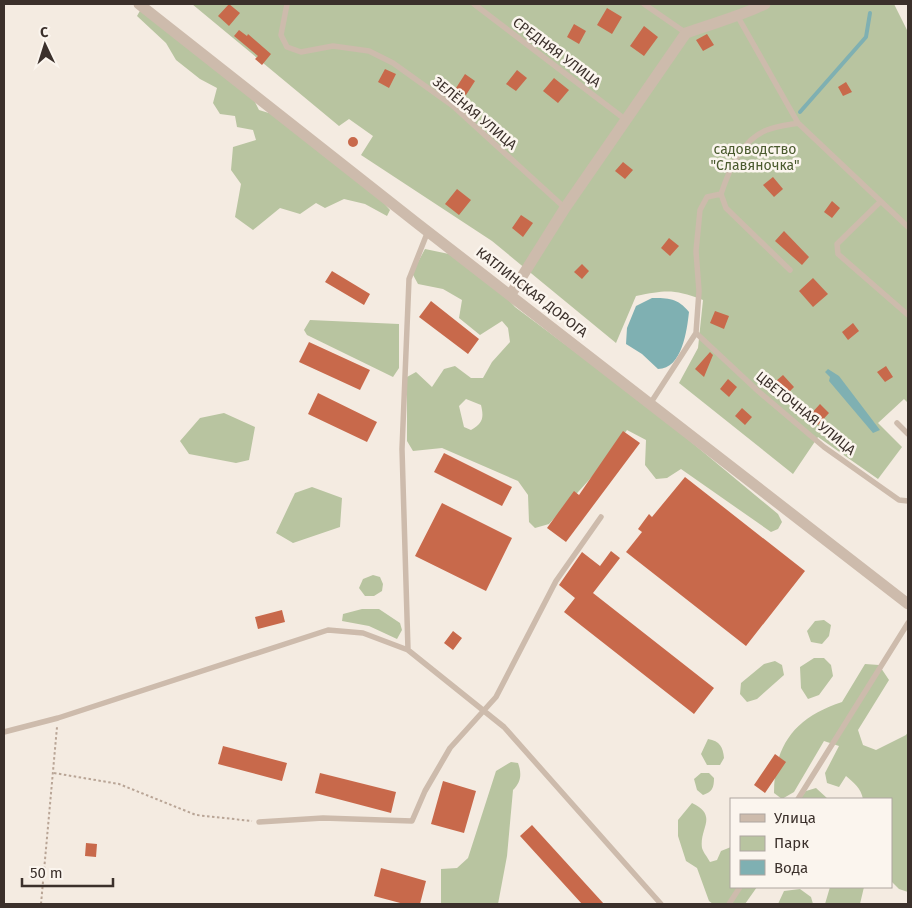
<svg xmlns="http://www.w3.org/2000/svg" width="912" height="908" viewBox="0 0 912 908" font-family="'Fira Sans',sans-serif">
	<rect width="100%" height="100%" fill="#f4ebe1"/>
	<path fill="#b8c4a0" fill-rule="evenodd" d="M192,4H894L908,32V403L904,399L878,423L902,447L878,479L818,437L793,474L679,383L698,348L703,300C673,289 667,290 636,296L616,343L492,241L361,155L373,136L349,119L339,126Z
		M141,9L252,96L259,110L272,114L374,192L390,210L387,216L365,204L344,199L325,208L316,203L300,214L280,208L253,230L235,217L241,184L231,170L233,147L256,140L253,130L237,127L235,116L220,114L213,103L217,88L200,79L176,60L166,43L137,16Z
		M425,249L449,254L499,289L515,307L649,407L778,514L782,522L778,529L771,532L681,469L667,478L656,479L645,465L646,440L627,430L599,469L549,524L535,528L529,522L528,495L518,481L442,448L413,451L407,441V377L416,372L432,387L444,369L455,366L471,378H483L492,362L510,342L508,328L502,321L480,335L459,318L462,300L443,289L418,284L412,273ZM466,399L481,405C484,418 483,423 471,430L464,427L459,406Z
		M310,320L399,324V368L393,377L307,335L304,330Z
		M224,413L255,427L249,460L236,463L189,454L180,441L200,418Z
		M312,487L342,498L340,527L293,543L276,533L295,493Z
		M373,575L380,577L383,584L382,591L374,596H365L359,588L363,579Z
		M362,609H379L400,623L402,630L397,639L369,626L342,621L343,614Z
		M824,620L831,625L829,636L822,644L811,642L807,631L815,621Z
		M814,658H824L831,665L833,676L819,695L808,699L801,688L800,667Z
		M775,661L782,665L784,675L757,699L747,702L740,694L741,683L764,664Z
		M865,664L879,665L889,680L858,730L863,745L876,750L906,735L908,732V892L899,889L891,881V799H863C861,788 854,783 846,776L839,787L827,783L825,773L839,746L824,741L794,792L782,799L774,793C774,744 796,717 842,702Z
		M708,739C720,741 723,747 724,758L720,765H707L701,754Z
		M511,762L518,763C522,774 521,782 513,790L507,856L498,904H441V869L457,868L468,858L496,771Z
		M701,773H709L714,778C714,788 712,792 703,795L697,790L694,779Z
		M816,788L828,799H800L806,791Z
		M692,803C719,816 699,828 702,848C703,852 708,858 710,862L717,860L721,851L731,847V887H757L745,904H713L709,901L697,868L686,861L678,836V820Z
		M830,887H864L860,904H825Z
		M800,889L811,897L813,904H778L784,891Z"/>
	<path fill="#7fb0b2" d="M652,298C668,298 678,298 689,312C687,330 682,369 658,369L642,354L626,344L627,328L636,306Z
		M828,369L839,376L880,430L873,433L829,381L830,377L825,372Z"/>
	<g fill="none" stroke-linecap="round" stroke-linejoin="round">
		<path stroke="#7fb0b2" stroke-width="4" d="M800,112L866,37L870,13"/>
	</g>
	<path fill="#c8694b" d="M229,4L240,13L229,26L218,16Z
		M607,8L622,17L612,34L597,25Z
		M574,24L586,31L579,44L567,37Z
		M644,26L658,37L644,56L630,46Z
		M239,30L247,36L248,34L271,54L262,65L255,59L258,56L234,36Z
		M707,34L714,45L703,51L696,40Z
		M385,69L396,74L389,88L378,82Z
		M517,70L527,78L516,91L506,84Z
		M465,74L475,81L466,95L456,88Z
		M554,78L569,90L558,103L543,91Z
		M846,82L852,92L843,96L838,87Z
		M348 142a5 5 0 1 1 10 0a5 5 0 1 1-10 0Z
		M623,162L633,170L625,179L615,171Z
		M773,177L783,189L774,197L763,185Z
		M457,189L471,200L459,215L445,204Z
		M832,201L840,208L832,218L824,212Z
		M521,215L533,223L523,237L512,228Z
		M784,231L809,257L802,265L775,241Z
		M669,238L679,246L670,256L661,248Z
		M582,264L589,271L582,279L574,272Z
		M332,271L370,294L364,305L325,282Z
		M813,278L828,294L813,307L799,291Z
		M431,301L479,339L468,354L419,317Z
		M715,311L729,316L724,329L710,323Z
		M853,323L859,331L848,340L842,332Z
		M309,342L370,370L360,390L299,362Z
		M710,352L713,355L704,377L695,369Z
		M886,366L893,377L885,382L877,372Z
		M783,375L794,387L788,393L776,381Z
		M728,379L737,387L729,397L720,389Z
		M318,393L377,422L367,442L308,414Z
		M820,404L829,413L818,425L809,416Z
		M742,408L752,417L745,425L735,416Z
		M623,431L640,443L566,542L547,528L574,491L579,495Z
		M444,453L512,487L502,506L434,472Z
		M685,477L805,571L746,646L626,552L642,532L638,529L649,514L652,517Z
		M442,503L512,538L486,591L415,556Z
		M611,551L620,558L593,593L714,688L694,714L564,612L575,598L559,585L582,552L600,566Z
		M282,610L285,622L258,629L255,617Z
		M453,631L462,638L453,650L444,643Z
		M223,746L287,763L282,781L218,764Z
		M775,754L786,762L765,793L754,785Z
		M320,773L396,792L391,813L315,793Z
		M443,781L476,791L464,833L431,824Z
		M532,825L604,904H582L520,836Z
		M86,843L97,844L96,857L85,856Z
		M381,868L426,881L420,904H404L374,896Z"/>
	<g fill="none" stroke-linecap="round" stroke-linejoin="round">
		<path stroke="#b9a596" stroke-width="2" stroke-dasharray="2.5 2.5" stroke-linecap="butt" d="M54,773L119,784L196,815L252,821
			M41,904L57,727"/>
		<path stroke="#cdbbac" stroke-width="5.5" d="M287,4L281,35L287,47L301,52L333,46L369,51L393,63L453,106L565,208
			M474,4L626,120
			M644,4L686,33
			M738,17L798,123L908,227
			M721,194L726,208L790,270
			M880,202L837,244L838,254L908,315
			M696,333L758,391L824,447L899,500L908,501
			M650,404L696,333L699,291L696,251L700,210L707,197L721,194C729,170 742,139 767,130C777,126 788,125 798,123
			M897,423L908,434
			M408,650L402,449L409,279L428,231
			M4,732L58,718L328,630L363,633L408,650L504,727L661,904
			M798,799L908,623
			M259,822L323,818L412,821L425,791L450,748L496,697L556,581L601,517
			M729,904L740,887"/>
		<path stroke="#cdbbac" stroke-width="11" d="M139,4L418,224L908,604
			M511,294L565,208L686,33C713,23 739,17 765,4"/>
	</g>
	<g text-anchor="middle" stroke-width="5" stroke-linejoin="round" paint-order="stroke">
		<g font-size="14" fill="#3b302b" stroke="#fbf5ee">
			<text transform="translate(557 52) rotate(37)" y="5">СРЕДНЯЯ УЛИЦА</text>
			<text transform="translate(475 113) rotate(40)" y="5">ЗЕЛЁНАЯ УЛИЦА</text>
			<text transform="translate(532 292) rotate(38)" y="5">КАТЛИНСКАЯ ДОРОГА</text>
			<text transform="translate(806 413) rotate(39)" y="5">ЦВЕТОЧНАЯ УЛИЦА</text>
		</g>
		<g font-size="14" fill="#4a5a2e" stroke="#fbf5ee">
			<text x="755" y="154">садоводство<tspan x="755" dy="16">"Славяночка"</tspan></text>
		</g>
	</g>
	<rect width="912" height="908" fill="none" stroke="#3b302b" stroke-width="10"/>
	<rect x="730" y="798" width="162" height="90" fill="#fbf5ee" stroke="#aea6a0"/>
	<rect x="740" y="814" width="25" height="8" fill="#cdbbac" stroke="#aea6a0"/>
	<text x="774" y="823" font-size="15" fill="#3b302b">Улица</text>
	<rect x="740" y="836" width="25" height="15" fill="#b8c4a0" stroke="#aea6a0"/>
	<text x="774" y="848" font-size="15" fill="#3b302b">Парк</text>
	<rect x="740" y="860" width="25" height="15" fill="#7fb0b2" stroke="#aea6a0"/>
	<text x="774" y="873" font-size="15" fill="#3b302b">Вода</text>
	<g transform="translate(45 45) rotate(356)" stroke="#fbf5ee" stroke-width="4" paint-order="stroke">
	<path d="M0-4L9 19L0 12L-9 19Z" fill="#3b302b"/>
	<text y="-8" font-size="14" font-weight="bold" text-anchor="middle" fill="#3b302b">С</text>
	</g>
	<path d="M22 878v8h91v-8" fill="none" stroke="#3b302b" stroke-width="2.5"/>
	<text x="30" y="878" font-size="15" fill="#3b302b" stroke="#fbf5ee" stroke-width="4" paint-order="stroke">50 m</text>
</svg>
